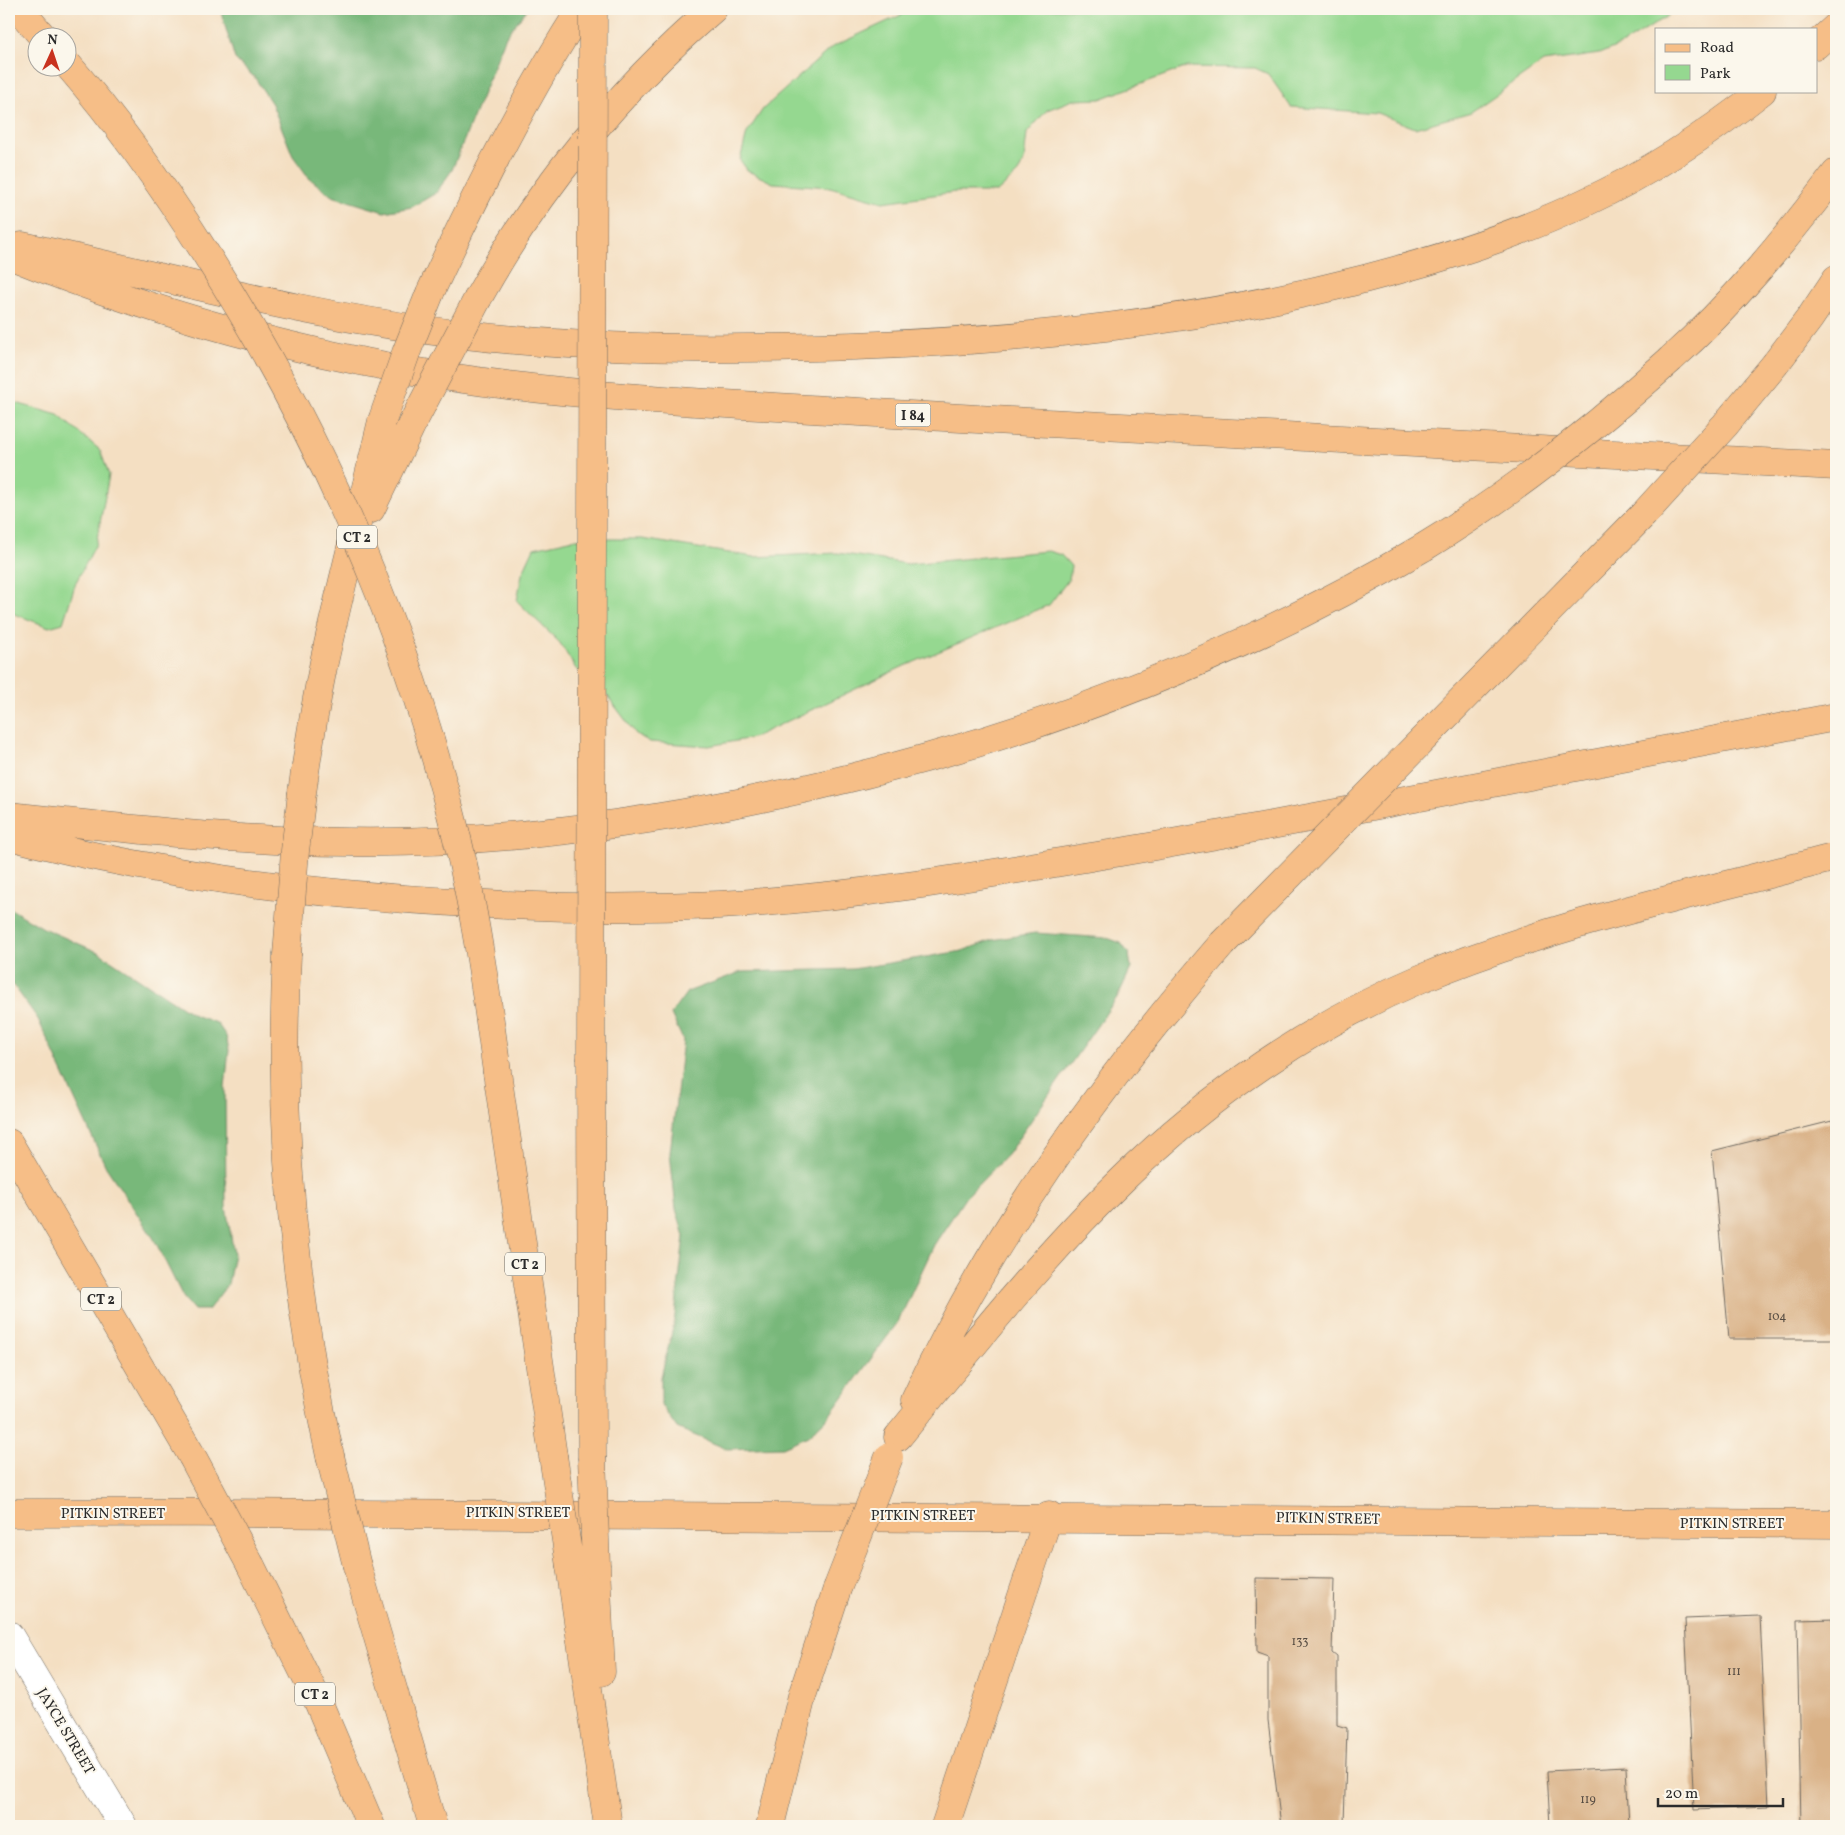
<svg xmlns="http://www.w3.org/2000/svg" width="1845" height="1835" viewBox="0 0 1845 1835" font-family="Vollkorn,serif">
	<rect width="100%" height="100%" fill="#fbf7ec"/>
	<filter id="ink" filterUnits="userSpaceOnUse"><feTurbulence type="fractalNoise" baseFrequency=".02" numOctaves="2"/><feDisplacementMap in="SourceGraphic" scale="10" xChannelSelector="R" yChannelSelector="G"/><feConvolveMatrix kernelMatrix="1 2 1 2 8 2 1 2 1" color-interpolation-filters="sRGB"/></filter>
	<filter id="wash" filterUnits="userSpaceOnUse"><feTurbulence type="fractalNoise" baseFrequency=".0096" numOctaves="4" result="noise"/><feDisplacementMap in="SourceGraphic" scale="20" xChannelSelector="R" yChannelSelector="G"/><feGaussianBlur stdDeviation="1.12" result="paint"/><feColorMatrix in="noise" values="0 0 0 0 0 0 0 0 0 0 0 0 0 0 0 0 0 1.4 0 .05"/><feComposite in="paint" operator="in"/></filter>
	<g filter="url(#wash)">
		<rect width="100%" height="100%" fill="#f4dfc2"/>
		<path fill="#95d890" stroke="#60825e" d="M914,9H1682L1674,12L1625,43L1599,54L1543,62L1471,112L1415,128L1377,113L1291,107L1268,74L1255,68L1187,67L1100,99L1073,100L1047,110L1027,133L1024,160L1018,173L997,192H955L883,202L830,187L773,183L748,171L740,160L747,133L763,109L832,47Z
			M9,401L58,415L100,450L109,475L96,544L76,582L63,623L49,627L9,612Z
			M574,539H642L754,557L838,553L908,564L1048,551L1061,555L1071,566L1069,579L1049,605L900,668L752,738L709,746L650,742L636,734L600,686L576,669L560,643L517,601L522,574L534,548Z"/>
		<path fill="#78b87a" stroke="#527252" d="M220,9H527L506,36L452,170L436,193L412,207L384,212L332,196L309,178L293,156L272,104L255,78L235,59Z
			M9,908L45,929L100,953L194,1015L217,1023L226,1036L229,1050L225,1087L226,1207L234,1254L228,1284L208,1310H194L183,1297L154,1239L106,1167L38,1019L9,979Z
			M1035,933L1107,938L1121,943L1129,954L1131,968L1118,996L1007,1155L965,1198L934,1245L898,1322L829,1416L808,1436L783,1447L727,1449L677,1428L661,1405V1377L674,1324L684,1236L676,1209L670,1153L683,1040L671,1014L687,992L741,972L853,969L962,951L992,940Z"/>
		<g id="blocks">
			<path fill="#d9b186" d="M1836,1120V1339H1729L1712,1151Z
				M1256,1578L1334,1579L1332,1653L1337,1657V1725L1347,1728L1344,1823L1364,1824V1826H1281L1268,1720V1656L1257,1652Z
				M1760,1616L1769,1807L1694,1810L1685,1619Z
				M1836,1619V1826H1801L1797,1620Z
				M1626,1767L1629,1826H1550L1547,1771Z"/>
		</g>
	</g>
	<g filter="url(#ink)">
		<use href="#blocks" fill-opacity="0" stroke="#716a60" stroke-width="1"/>
		<g fill="none" stroke-linecap="round" stroke-linejoin="round">
			<defs>
				<path id="minor" d="M9,1635L123,1826"/>
				<path id="major" d="M9,1513C618,1512 1227,1516 1836,1524"/>
				<path id="highway" d="M19,9L44,38
					M1816,45L1836,27
					M22,246C167,277 310,317 457,334C588,350 722,350 854,346C1027,340 1197,322 1364,279C1441,259 1515,236 1586,202C1649,173 1708,134 1762,91
					M9,255C132,305 260,343 391,367C507,389 625,398 742,405C832,410 921,416 1011,421C1286,436 1561,451 1836,466
					M430,293C475,195 523,99 581,9
					M478,298C538,189 619,90 713,9
					M1671,359C1733,304 1786,239 1836,173
					M1776,363L1810,318L1836,279
					M371,509L412,424
					M302,793C308,750 315,706 324,662C342,581 363,501 382,421
					M9,816C121,828 234,841 347,842C480,844 613,828 743,802C982,754 1213,672 1424,547
					M9,836C159,875 313,895 468,903C551,908 635,909 719,905C852,898 983,875 1115,853C1356,812 1596,762 1836,717
					M287,955C278,1122 294,1293 330,1456
					M591,1060L592,1457
					M497,1072L553,1456
					M9,1143L192,1456
					M915,1400C992,1233 1102,1083 1222,944
					M898,1437C970,1349 1041,1258 1123,1179C1208,1096 1311,1025 1420,979C1551,924 1698,893 1836,857
					M251,1566L317,1699L371,1826
					M357,1566L433,1826
					M570,1566L608,1826
					M596,1566L601,1672
					M770,1826L802,1696L837,1589
					M945,1826L1049,1515"/>
			</defs>
			<use href="#minor" stroke="#716a60" stroke-width="29"/>
			<use href="#major" stroke="#716a60" stroke-width="29"/>
			<use href="#highway" stroke="#716a60" stroke-width="29"/>
			<use href="#minor" stroke="#fff" stroke-width="28"/>
			<use href="#major" stroke="#f6be87" stroke-width="28"/>
			<use href="#highway" stroke="#f6be87" stroke-width="28"/>
			<defs>
				<path id="highway-bridge" d="M68,65C119,124 164,188 206,254C320,433 404,623 455,830C475,909 486,991 497,1072
					M382,421L406,353L430,293
					M412,424L478,298
					M1424,547C1513,493 1594,429 1671,359
					M1222,944L1644,514L1725,425L1776,363
					M287,955L295,851L302,793
					M591,1060L593,9
					M192,1456L251,1566
					M330,1456L357,1566
					M553,1456L570,1566
					M592,1457L596,1566
					M837,1589L889,1457"/>
			</defs>
			<use href="#highway-bridge" stroke="#716a60" stroke-width="29" stroke-linecap="butt"/>
			<use href="#highway-bridge" stroke="#f6be87" stroke-width="28"/>
		</g>
	</g>
	<g text-anchor="middle" stroke-width="4" stroke-linejoin="round" paint-order="stroke">
		<g font-size="12" fill="#564c42">
			<text x="1777" y="1320">104</text>
			<text x="1300" y="1645">133</text>
			<text x="1734" y="1675">111</text>
			<text x="1588" y="1803">119</text>
		</g>
		<g fill="#fbf7ec" stroke="#696865" stroke-width="1">
			<rect x="895.5" y="403.5" width="35" height="23" rx="4"/>
			<rect x="337" y="525.5" width="40" height="23" rx="4"/>
			<rect x="505" y="1252.5" width="40" height="23" rx="4"/>
			<rect x="81" y="1287.5" width="40" height="23" rx="4"/>
			<rect x="295" y="1682.5" width="40" height="23" rx="4"/>
		</g>
		<g font-size="14" font-weight="bold" fill="#2b2b2b">
			<text x="913" y="420">I 84</text>
			<text x="357" y="542">CT 2</text>
			<text x="525" y="1269">CT 2</text>
			<text x="101" y="1304">CT 2</text>
			<text x="315" y="1699">CT 2</text>
		</g>
		<g font-size="15" fill="#2b2b2b" stroke="#fbf7ec">
			<text x="518" y="1517">PITKIN STREET</text>
			<text x="113" y="1518">PITKIN STREET</text>
			<text x="923" y="1520">PITKIN STREET</text>
			<text transform="translate(1328 1518) rotate(1)" y="5">PITKIN STREET</text>
			<text x="1732" y="1528">PITKIN STREET</text>
			<text transform="translate(66 1731) rotate(59)" y="5">JAYCE STREET</text>
		</g>
	</g>
	<rect width="1845" height="1835" fill="none" stroke="#fbf7ec" stroke-width="30"/>
	<rect x="1655" y="28" width="162" height="65" fill="#fbf7ec" stroke="#a8a59f"/>
	<rect x="1665" y="44" width="25" height="8" fill="#f6be87" stroke="#a8a59f"/>
	<text x="1700" y="52" font-size="15" fill="#2b2b2b">Road</text>
	<rect x="1665" y="65" width="25" height="15" fill="#95d890" stroke="#a8a59f"/>
	<text x="1700" y="78" font-size="15" fill="#2b2b2b">Park</text>
	<g transform="translate(52 52) rotate(3)"><circle r="24" fill="#fbf7ec" stroke="#a8a59f"/>
	<path d="M0-4L9 19L0 12L-9 19Z" fill="#c8321e"/>
	<text y="-8" font-size="14" font-weight="bold" text-anchor="middle" fill="#2b2b2b">N</text>
	</g>
	<path d="M1658 1798v8h125v-8" fill="none" stroke="#2b2b2b" stroke-width="2.5"/>
	<text x="1665" y="1798" font-size="15" fill="#2b2b2b" stroke="#fbf7ec" stroke-width="4" paint-order="stroke">20 m</text>
</svg>
